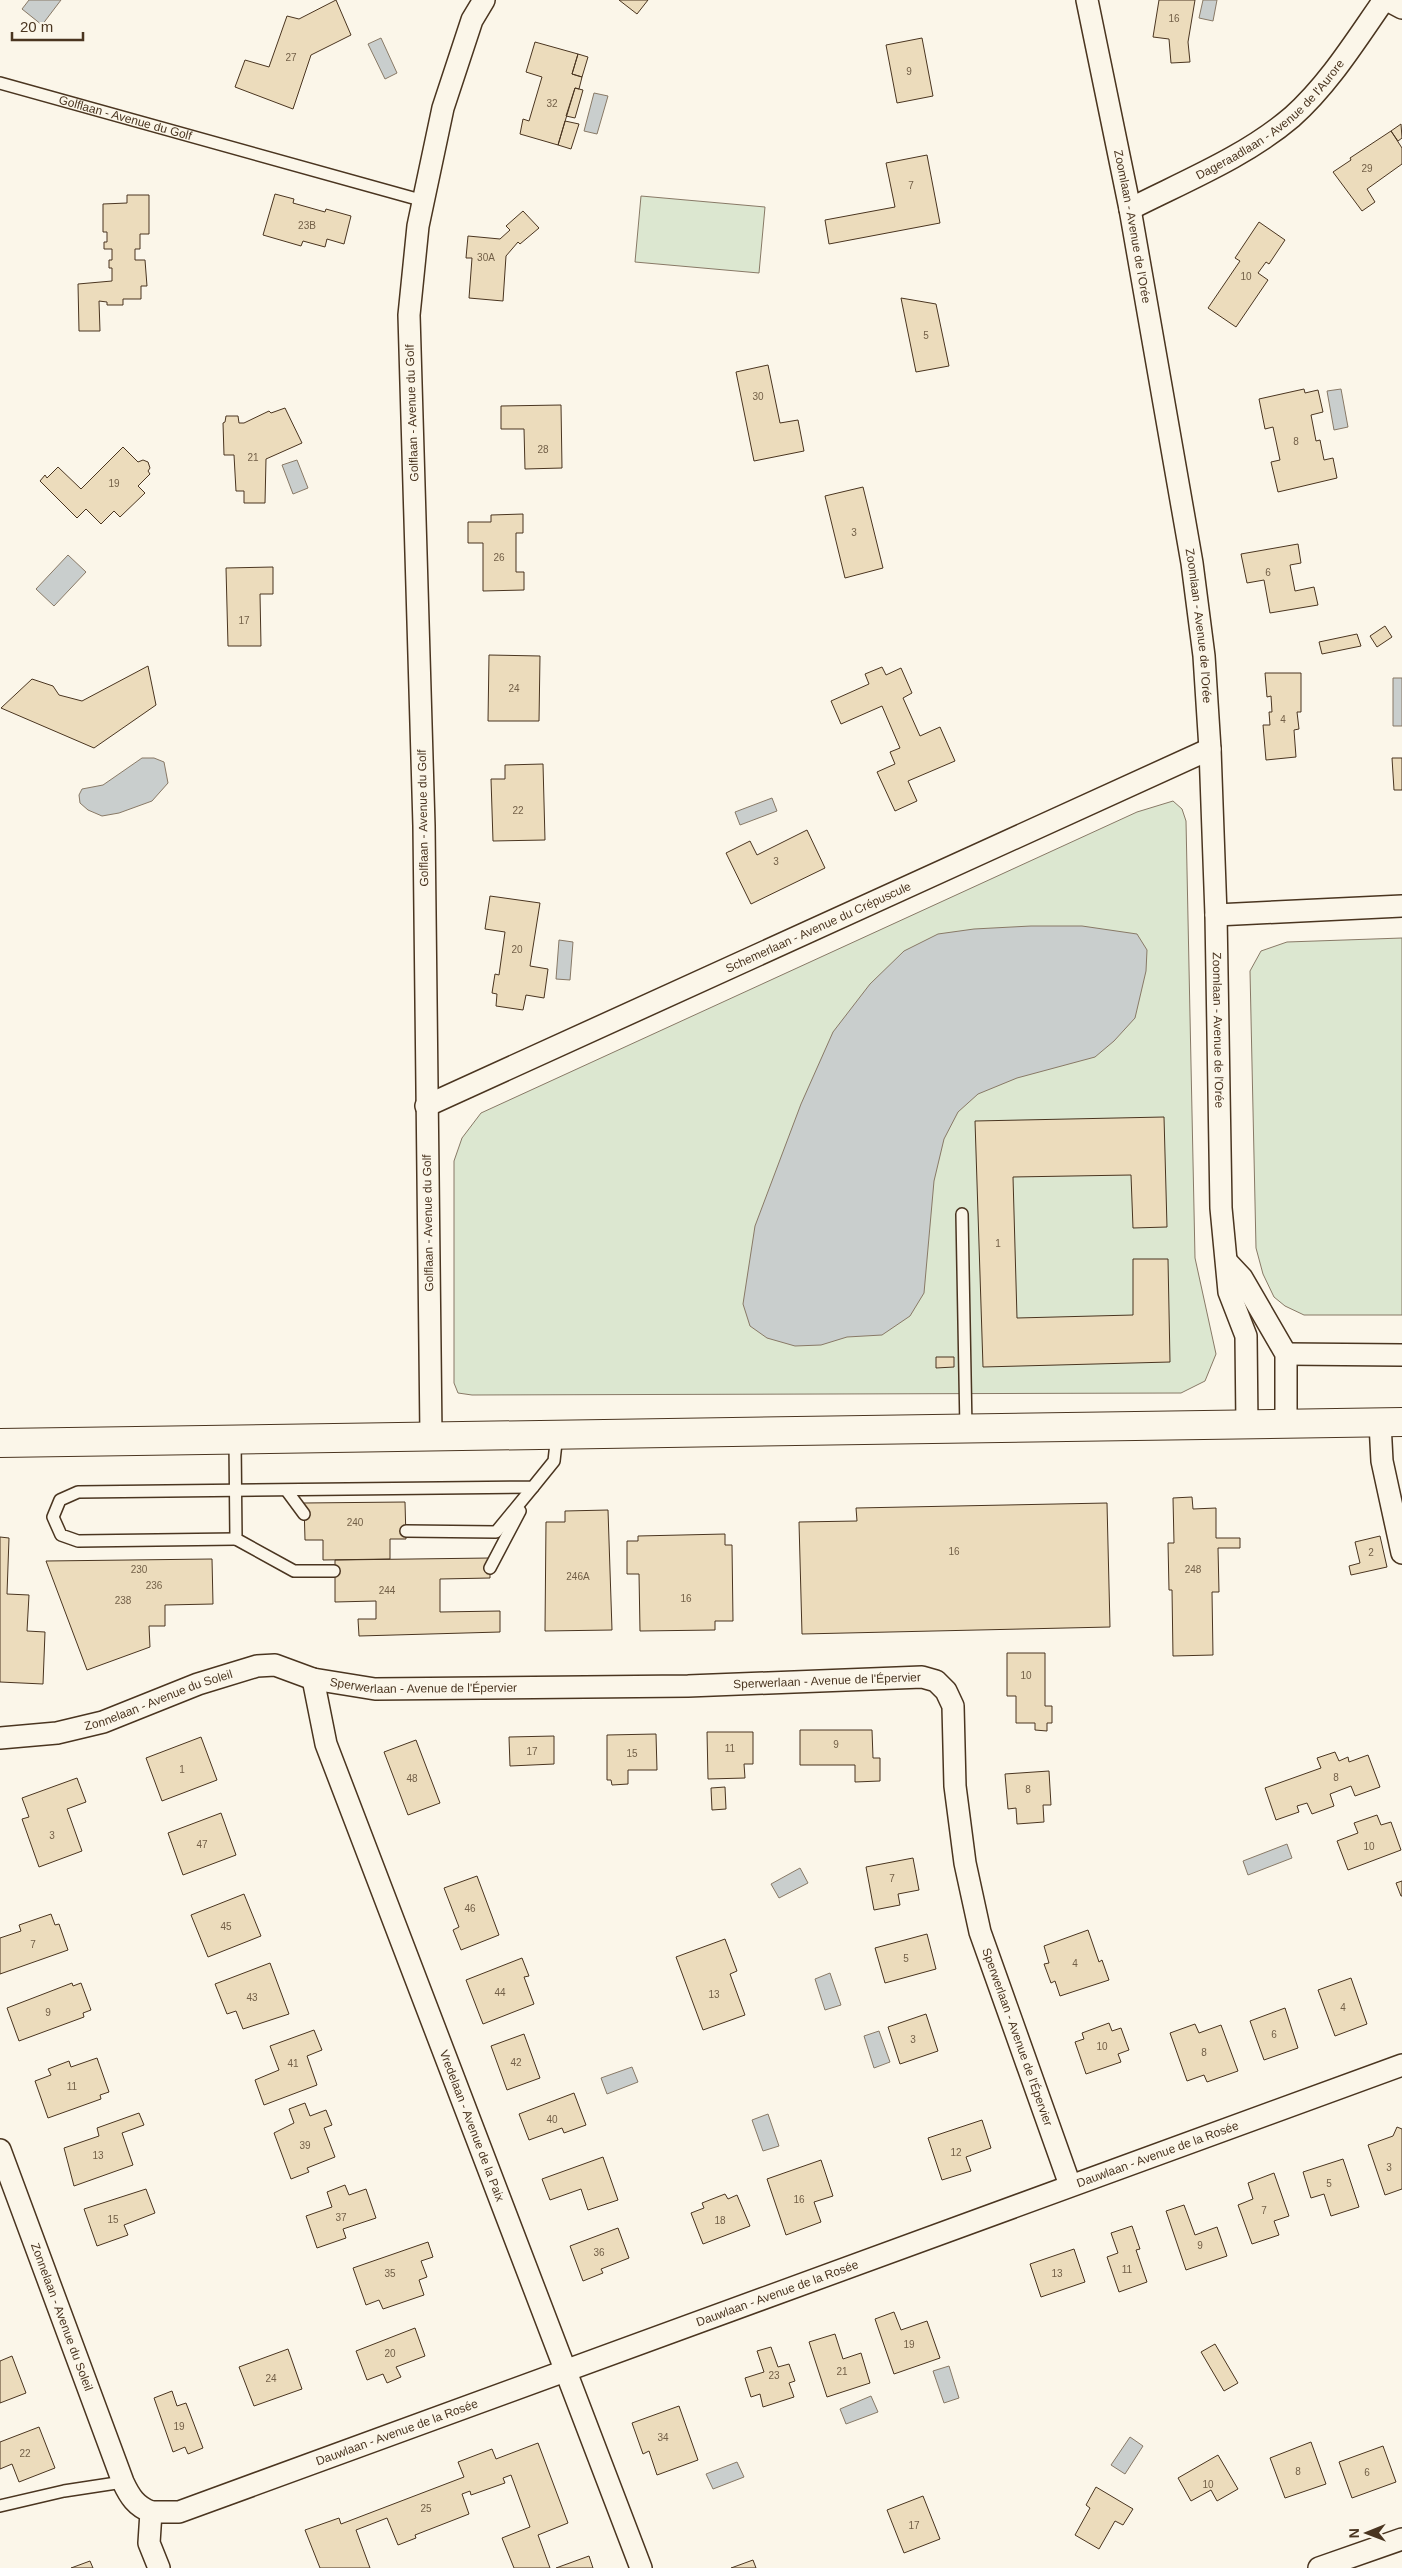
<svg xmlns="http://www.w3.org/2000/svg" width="1402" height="2568" viewBox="0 0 1402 2568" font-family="Arial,sans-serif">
	<rect width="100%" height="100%" fill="#fbf6e9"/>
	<path fill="#dce7d0" stroke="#887966" d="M641,196L765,207L759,273L635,262Z
		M1173,801L1182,809L1186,821L1195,1258L1216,1354L1205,1381L1181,1393L472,1395L458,1393L454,1383V1161L462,1138L481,1113L1137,812Z
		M1402,938V1315H1304L1285,1306L1274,1297L1263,1274L1256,1248L1250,971L1261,951L1287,942Z"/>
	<path fill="#c9cecd" stroke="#887966" d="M29,0H61L42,25L22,9Z
		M1203,0H1217L1213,21L1199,18Z
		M381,38L397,73L385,79L368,44Z
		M594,93L608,96L597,134L584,131Z
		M1341,389L1348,427L1334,430L1327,391Z
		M297,460L308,488L293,494L282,465Z
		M68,555L86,572L54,606L36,589Z
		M1393,678H1402V726H1393Z
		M142,758H154L164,762L168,783L152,801L119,813L102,816L88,810L80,803L79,795L82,789L103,785Z
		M772,798L777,811L740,825L735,812Z
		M1031,926H1082L1137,934L1147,950L1146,971L1135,1018L1114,1041L1095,1057L1017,1078L978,1094L958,1112L944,1139L934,1181L924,1293L910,1316L882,1335L847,1337L821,1345L795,1346L767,1338L750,1326L743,1304L755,1226L801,1104L833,1032L870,984L904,951L938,934L974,929Z
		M559,940L573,942L570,980L556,979Z
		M1287,1844L1292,1858L1248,1875L1243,1861Z
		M800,1868L808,1883L779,1898L771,1884Z
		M830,1973L841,2005L825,2010L815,1979Z
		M879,2031L890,2062L874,2068L864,2036Z
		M632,2067L638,2082L607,2094L601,2078Z
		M768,2114L779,2146L763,2151L752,2120Z
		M949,2366L959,2398L944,2403L933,2371Z
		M871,2396L878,2412L846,2424L840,2409Z
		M1130,2437L1143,2446L1125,2474L1111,2465Z
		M737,2462L744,2477L713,2489L706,2474Z"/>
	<path fill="#ecdcbc" stroke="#4a3520" d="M336,0L351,35L311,55L293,109L235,87L245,60L269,67L287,16L299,19Z
		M619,0H648L637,14Z
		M1159,0H1195L1188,42L1190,62L1171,63L1169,39L1153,37Z
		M922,38L933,96L897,103L886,45Z
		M535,42L578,54L572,74L582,77L579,89L575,88L558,145L520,134L523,119L529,121L542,77L526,72Z
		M578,54L588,57L582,77L572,74Z
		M575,88L583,90L575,118L566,116Z
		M565,121L579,124L571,149L558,145Z
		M1401,124L1402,138L1398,141L1391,131Z
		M1391,131L1402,148V164L1367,189L1375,202L1362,211L1333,172L1351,160L1350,158Z
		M927,155L940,223L829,244L825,220L895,207L886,163Z
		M275,194L294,199L293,203L325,212L326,209L351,216L344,244L327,239L325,247L303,241L301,246L263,235Z
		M127,195H149V234H140V249H135V260H145L147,286H141V299H123V305H107V302L99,301L100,331H79L78,284L112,281V268H109V260H112V249H104V242H107V232H103V204L127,203Z
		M523,211L539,228L520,244L518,242L506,256L503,301L469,298L472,258H466L468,236L500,239L510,230L506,226Z
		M1259,222L1285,240L1269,264L1266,262L1258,273L1268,280L1236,327L1208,308L1240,261L1235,258Z
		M901,298L936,304L949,366L916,372Z
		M768,365L780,423L798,420L804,451L754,461L736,372Z
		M1304,389L1305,393L1318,390L1323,412L1311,415L1316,441L1320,440L1324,460L1333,458L1337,478L1278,492L1271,462L1280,460L1273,427L1265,429L1259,399Z
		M561,405L562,468L525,469L524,429H501V406Z
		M285,408L302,443L266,459L265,503H244V491H236L234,455H224L223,423L225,422L226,416H238L239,423H244L269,411L271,413Z
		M123,447L138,462L143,460L148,462L150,468L148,471L150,474L138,486L145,493L120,517L114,511L101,524L86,509L77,518L40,481L45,475L47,478L58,467L81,489Z
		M863,487L883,568L845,578L825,496Z
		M523,514V533H516V572H524V590L483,591V543H468V522H491V515Z
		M1298,544L1301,563L1290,565L1295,591L1314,587L1318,605L1270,613L1264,580L1247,583L1241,554Z
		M273,567V594H260L261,646H228L226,568Z
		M1385,626L1392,637L1377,647L1370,636Z
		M1357,634L1361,646L1322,654L1319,642Z
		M489,655L540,656L539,721H488Z
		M148,666L156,705L94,748L1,708L32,679L53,686L59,695L82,701Z
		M882,667L886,675L901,668L912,693L903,698L920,736L940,727L955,761L908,781L917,801L895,811L877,772L895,764L890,752L900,748L882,706L841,724L831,701L869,684L865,674Z
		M1265,673H1301V712H1297L1299,729L1294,730L1296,757L1266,760L1263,725H1270L1269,712H1272L1271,696L1267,697Z
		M1392,758H1402V790H1394Z
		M543,764L545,840L493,841L491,779H505V765Z
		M807,830L825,868L751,904L726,853L750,841L757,855Z
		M490,896L540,903L530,966L548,969L544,998L526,995L523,1010L496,1006L497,994L492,993L495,974L499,975L505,932L485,929Z
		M1164,1117L1167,1227L1133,1228L1131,1175L1013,1177L1017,1318L1133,1315V1259H1168L1170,1362L983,1367L975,1121Z
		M936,1357H954V1367L936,1368Z
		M1192,1497L1193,1509L1216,1508V1538H1240V1548H1218L1219,1592H1212L1213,1655L1173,1656L1172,1590H1169L1168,1543H1174L1173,1498Z
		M405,1502L406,1539H390V1559L323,1560V1540H305L304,1503Z
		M1107,1503L1110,1627L802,1634L799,1522L857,1521L856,1508Z
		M608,1510L612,1630L545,1631L546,1522H565V1511Z
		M725,1534V1545H732L733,1621H715V1630L640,1631L639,1574H627V1541H638V1536Z
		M1380,1536L1387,1567L1351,1575L1349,1566L1360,1563L1355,1542Z
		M0,1537L9,1538L7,1594L29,1595L27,1631L45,1632L43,1684L0,1682Z
		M490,1558V1578L440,1579V1612L500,1611V1632L359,1636L358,1619H376V1601L335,1602V1560Z
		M212,1559L213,1604L165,1605V1626H149L150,1647L87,1670L46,1561Z
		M1007,1653H1045V1706H1052V1723H1047V1731L1035,1730V1723H1016V1696H1007Z
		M800,1730H872L873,1758H880V1781L855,1782V1765H800Z
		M707,1732H753V1764H744L745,1778L708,1779Z
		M656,1734L657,1770H628V1784L612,1785L611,1780H607V1735Z
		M554,1736V1764L510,1766L509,1737Z
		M201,1737L217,1780L162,1801L146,1758Z
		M416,1740L440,1803L408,1815L384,1752Z
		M1335,1752L1339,1761L1348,1757L1349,1762L1368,1755L1380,1787L1355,1796L1351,1786L1330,1794L1334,1806L1312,1814L1307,1803L1297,1806L1299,1812L1276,1820L1265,1788L1321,1768L1317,1758Z
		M1049,1771L1051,1805H1043L1044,1822L1017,1824L1016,1808L1008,1809L1005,1774Z
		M77,1778L86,1802L67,1809L82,1851L39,1867L22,1819L29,1817L22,1798Z
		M725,1787L726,1809L712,1810L711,1788Z
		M221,1813L236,1855L183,1875L168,1833Z
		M1377,1815L1381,1825L1391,1822L1401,1850L1348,1870L1337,1841L1358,1833L1354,1823Z
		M913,1858L919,1890L898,1894L900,1905L874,1910L866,1867Z
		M477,1876L499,1935L461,1950L453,1930L459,1927L444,1888Z
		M1402,1881V1896H1401L1396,1883Z
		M244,1894L261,1936L208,1957L191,1915Z
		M51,1914L55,1925L59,1924L68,1950L0,1974V1938L21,1931L19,1925Z
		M1088,1930L1099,1962L1102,1960L1109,1980L1060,1996L1055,1981L1051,1983L1044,1964L1049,1963L1044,1946Z
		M927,1934L936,1969L885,1983L875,1948Z
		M725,1939L737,1971L730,1974L745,2015L703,2030L676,1957Z
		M522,1958L529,1976L524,1977L534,2004L483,2024L466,1980Z
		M270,1963L289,2014L243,2029L236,2011L227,2014L215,1984Z
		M1351,1978L1367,2024L1335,2036L1318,1990Z
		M72,1983L73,1986L81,1983L91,2010L83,2013L84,2017L19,2041L7,2008Z
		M1285,2008L1298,2048L1264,2060L1250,2021Z
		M926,2014L938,2051L900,2064L888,2027Z
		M1109,2023L1112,2031L1121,2028L1129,2050L1118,2054L1121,2062L1086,2074L1075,2042L1084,2039L1082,2033Z
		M1195,2024L1199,2033L1221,2025L1238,2071L1207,2082L1204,2075L1187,2081L1170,2033Z
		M314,2030L322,2050L307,2056L317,2085L264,2105L255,2080L279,2070L270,2046Z
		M524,2034L540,2078L507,2090L491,2046Z
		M97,2058L109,2092L100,2095L101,2099L48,2118L35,2081L51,2075L48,2069L69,2061L71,2067Z
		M574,2093L586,2125L564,2133L562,2128L529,2140L519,2114Z
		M305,2103L310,2116L326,2110L332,2125L324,2128L335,2157L307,2168L309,2172L291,2179L274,2133L294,2123L289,2109Z
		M139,2113L144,2125L122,2133L133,2165L74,2186L64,2148L99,2136L97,2128Z
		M982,2120L991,2148L966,2157L971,2171L942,2180L928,2138Z
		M1397,2127L1402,2129V2189L1385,2195L1368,2145L1393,2136Z
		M603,2157L618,2200L588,2210L581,2189L550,2200L542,2179Z
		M1343,2159L1359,2207L1331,2216L1324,2194L1311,2198L1303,2172Z
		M821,2160L833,2196L814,2202L821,2222L786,2235L767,2179Z
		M1274,2173L1289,2216L1274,2221L1279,2235L1252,2244L1238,2205L1253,2199L1248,2183Z
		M345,2185L349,2195L366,2189L376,2218L343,2229L346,2238L317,2248L306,2216L332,2207L327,2192Z
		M146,2189L155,2213L124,2225L128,2235L97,2246L84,2209Z
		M725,2194L728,2199L737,2195L750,2226L703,2244L691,2213L704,2208L702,2203Z
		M1184,2205L1195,2235L1217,2227L1227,2256L1186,2270L1166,2211Z
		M1132,2226L1140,2249L1136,2250L1147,2282L1119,2292L1107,2257L1118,2253L1111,2233Z
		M618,2228L629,2258L601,2269L603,2273L583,2281L570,2246Z
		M428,2242L433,2257L421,2261L427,2277L419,2280L424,2295L383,2309L379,2300L366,2305L353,2268Z
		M1074,2249L1085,2282L1041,2297L1030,2264Z
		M894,2312L901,2330L927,2321L940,2358L894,2374L875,2319Z
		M415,2328L425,2356L396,2367L401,2377L387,2383L383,2374L367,2380L356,2351Z
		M835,2334L843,2359L861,2353L870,2383L827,2397L809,2342Z
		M1215,2344L1238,2383L1224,2391L1201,2352Z
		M771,2347L778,2367L789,2364L795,2381L789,2383L794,2397L763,2407L760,2394L751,2397L745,2378L764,2372L757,2351Z
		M288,2349L302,2389L254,2406L239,2367Z
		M12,2356L26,2393L0,2403V2361Z
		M172,2391L177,2406L186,2403L203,2448L188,2454L185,2447L173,2452L154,2398Z
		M679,2406L698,2460L657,2475L649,2451L643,2454L632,2423Z
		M39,2427L55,2468L19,2482L12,2464L0,2469V2442Z
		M1311,2442L1326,2484L1285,2498L1270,2458Z
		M538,2443L568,2523L538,2535L550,2568H514L502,2538L530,2527L511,2475L503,2478L505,2483L471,2495L470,2491L462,2494L469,2514L415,2535L416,2538L398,2545L387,2518L356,2530L370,2568H320L305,2530L339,2518L341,2524L464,2477L458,2462L492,2449L496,2459Z
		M1383,2446L1396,2482L1352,2498L1339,2462Z
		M1218,2455L1238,2489L1217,2501L1211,2490L1191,2501L1178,2478Z
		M1096,2487L1133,2509L1123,2525L1115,2521L1099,2549L1075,2535L1090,2508L1086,2505Z
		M923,2496L940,2539L904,2553L887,2510Z
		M589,2556L593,2568H556Z
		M753,2560L756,2568H731Z
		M90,2561L93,2568H71Z"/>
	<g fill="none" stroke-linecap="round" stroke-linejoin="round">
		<defs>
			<g id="service">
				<path id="s1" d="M0,83L424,201"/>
				<path d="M962,1214L966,1429"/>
				<path d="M235,1439L236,1539L294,1571H334"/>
				<path d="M287,1491L304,1514"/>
				<path d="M406,1531L496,1532L533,1487"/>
				<path d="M236,1539L78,1541L61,1535L53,1517L60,1500L78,1492L533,1487L554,1461L557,1434"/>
				<path d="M490,1568L520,1511"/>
				<path d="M0,2506L64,2491L123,2482"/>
			</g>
			<g id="minor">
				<path id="s2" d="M1087,0L1130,209L1192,563L1204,656L1210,749L1216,915L1221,1208L1229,1292L1246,1336L1247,1425"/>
				<path d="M1387,0L1402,8"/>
				<path id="s3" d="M1130,209C1185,181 1245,157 1292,117C1329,84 1356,40 1384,0"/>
				<path d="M1216,915L1402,906"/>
				<path id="s4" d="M426,1106L1210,749"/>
				<path d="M1227,1262L1242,1278L1286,1354V1424"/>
				<path d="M1286,1354L1402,1355"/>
				<path d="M1380,1423L1382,1461L1402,1553"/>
				<path d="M431,1436L424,826L409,315L418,226L443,108L472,20L484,0"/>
				<path id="s5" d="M313,1679L326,1744L641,2568"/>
				<path id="s6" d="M0,1738L57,1733L103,1722L198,1684L257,1666L275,1665L313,1679L375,1689L688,1686L922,1677L936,1681L946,1691L953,1706L955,1786L965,1863L980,1932L1070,2185"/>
				<path id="s7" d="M0,2150L123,2482C130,2497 136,2506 151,2512L149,2543L159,2568"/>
				<path id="s8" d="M151,2512H179L1402,2065"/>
				<path d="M1319,2568L1402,2539"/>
			</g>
			<path id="primary" d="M0,1443L1402,1422"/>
		</defs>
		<use href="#service" stroke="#4a3520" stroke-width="14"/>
		<use href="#minor" stroke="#4a3520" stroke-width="24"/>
		<use href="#primary" stroke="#4a3520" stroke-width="30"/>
		<use href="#service" stroke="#fbf6e9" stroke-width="11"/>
		<use href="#minor" stroke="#fbf6e9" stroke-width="21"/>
		<use href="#primary" stroke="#fbf6e9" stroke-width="28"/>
	</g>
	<g text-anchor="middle" stroke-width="4" stroke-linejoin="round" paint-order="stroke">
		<g font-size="10" fill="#725f47">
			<text x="1174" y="22">16</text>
			<text x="291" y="61">27</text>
			<text x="909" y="75">9</text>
			<text x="552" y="107">32</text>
			<text x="1367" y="172">29</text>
			<text x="911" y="189">7</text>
			<text x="307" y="229">23B</text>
			<text x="486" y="261">30A</text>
			<text x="1246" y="280">10</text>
			<text x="926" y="339">5</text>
			<text x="758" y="400">30</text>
			<text x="1296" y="445">8</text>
			<text x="543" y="453">28</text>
			<text x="253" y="461">21</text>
			<text x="114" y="487">19</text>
			<text x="854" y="536">3</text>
			<text x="499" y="561">26</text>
			<text x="1268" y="576">6</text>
			<text x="244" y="624">17</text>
			<text x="514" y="692">24</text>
			<text x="1283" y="723">4</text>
			<text x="518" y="814">22</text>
			<text x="776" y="865">3</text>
			<text x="517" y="953">20</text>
			<text x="998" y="1247">1</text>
			<text x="355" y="1526">240</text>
			<text x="954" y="1555">16</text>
			<text x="1371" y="1556">2</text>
			<text x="139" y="1573">230</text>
			<text x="1193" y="1573">248</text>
			<text x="578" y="1580">246A</text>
			<text x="154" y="1589">236</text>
			<text x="387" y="1594">244</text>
			<text x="686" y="1602">16</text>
			<text x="123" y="1604">238</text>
			<text x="1026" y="1679">10</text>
			<text x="836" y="1748">9</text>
			<text x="730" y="1752">11</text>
			<text x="532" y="1755">17</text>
			<text x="632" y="1757">15</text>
			<text x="182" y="1773">1</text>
			<text x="1336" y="1781">8</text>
			<text x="412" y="1782">48</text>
			<text x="1028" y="1793">8</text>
			<text x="52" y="1839">3</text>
			<text x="202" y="1848">47</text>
			<text x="1369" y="1850">10</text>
			<text x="892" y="1882">7</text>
			<text x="470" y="1912">46</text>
			<text x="226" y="1930">45</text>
			<text x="33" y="1948">7</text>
			<text x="906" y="1962">5</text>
			<text x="1075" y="1967">4</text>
			<text x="500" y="1996">44</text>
			<text x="714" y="1998">13</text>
			<text x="252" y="2001">43</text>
			<text x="1343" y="2011">4</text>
			<text x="48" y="2016">9</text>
			<text x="1274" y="2038">6</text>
			<text x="913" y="2043">3</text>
			<text x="1102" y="2050">10</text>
			<text x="1204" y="2056">8</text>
			<text x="516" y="2066">42</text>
			<text x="293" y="2067">41</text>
			<text x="72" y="2090">11</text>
			<text x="552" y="2123">40</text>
			<text x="305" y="2149">39</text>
			<text x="956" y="2156">12</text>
			<text x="98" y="2159">13</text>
			<text x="1389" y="2171">3</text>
			<text x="1329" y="2187">5</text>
			<text x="799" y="2203">16</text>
			<text x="1264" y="2214">7</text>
			<text x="341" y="2221">37</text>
			<text x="113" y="2223">15</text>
			<text x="720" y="2224">18</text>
			<text x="1200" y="2249">9</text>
			<text x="599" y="2256">36</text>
			<text x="1127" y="2273">11</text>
			<text x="390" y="2277">35</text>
			<text x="1057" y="2277">13</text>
			<text x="909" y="2348">19</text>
			<text x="390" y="2357">20</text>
			<text x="842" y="2375">21</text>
			<text x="774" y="2379">23</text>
			<text x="271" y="2382">24</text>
			<text x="179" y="2430">19</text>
			<text x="663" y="2441">34</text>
			<text x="25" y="2457">22</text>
			<text x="1298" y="2475">8</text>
			<text x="1367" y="2476">6</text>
			<text x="1208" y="2488">10</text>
			<text x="426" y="2512">25</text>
			<text x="914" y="2529">17</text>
		</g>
		<g font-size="12" fill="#4a3520" stroke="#fbf6e9">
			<text dy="4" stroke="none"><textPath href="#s3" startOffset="168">Dageraadlaan - Avenue de l'Aurore</textPath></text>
			<text dy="4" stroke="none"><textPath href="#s1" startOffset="130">Golflaan - Avenue du Golf</textPath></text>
			<text dy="4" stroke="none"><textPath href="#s2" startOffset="231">Zoomlaan - Avenue de l'Orée</textPath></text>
			<text transform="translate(412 413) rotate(-92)" y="4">Golflaan - Avenue du Golf</text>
			<text dy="4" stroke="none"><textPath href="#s2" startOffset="636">Zoomlaan - Avenue de l'Orée</textPath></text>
			<text transform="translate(423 818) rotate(-91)" y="4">Golflaan - Avenue du Golf</text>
			<text dy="4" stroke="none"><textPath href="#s4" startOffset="431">Schemerlaan - Avenue du Crépuscule</textPath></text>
			<text dy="4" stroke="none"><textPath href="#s2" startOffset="1041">Zoomlaan - Avenue de l'Orée</textPath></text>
			<text transform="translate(428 1223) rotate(-91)" y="4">Golflaan - Avenue du Golf</text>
			<text dy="4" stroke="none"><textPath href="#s6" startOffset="842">Sperwerlaan - Avenue de l'Épervier</textPath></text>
			<text dy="4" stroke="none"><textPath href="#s6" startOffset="438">Sperwerlaan - Avenue de l'Épervier</textPath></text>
			<text dy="4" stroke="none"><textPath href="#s6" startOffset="164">Zonnelaan - Avenue du Soleil</textPath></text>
			<text dy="4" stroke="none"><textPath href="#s6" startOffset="1322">Sperwerlaan - Avenue de l'Épervier</textPath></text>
			<text dy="4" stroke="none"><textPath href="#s5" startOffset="475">Vredelaan - Avenue de la Paix</textPath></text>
			<text dy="4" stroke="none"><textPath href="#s8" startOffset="1070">Dauwlaan - Avenue de la Rosée</textPath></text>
			<text dy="4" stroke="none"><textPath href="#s8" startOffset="665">Dauwlaan - Avenue de la Rosée</textPath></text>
			<text dy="4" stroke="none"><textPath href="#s7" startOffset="178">Zonnelaan - Avenue du Soleil</textPath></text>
			<text dy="4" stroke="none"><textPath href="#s8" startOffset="260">Dauwlaan - Avenue de la Rosée</textPath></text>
		</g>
	</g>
	<g transform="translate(1367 2533) rotate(269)" stroke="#fbf6e9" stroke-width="4" paint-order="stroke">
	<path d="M0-4L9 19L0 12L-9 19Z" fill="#4a3520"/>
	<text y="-8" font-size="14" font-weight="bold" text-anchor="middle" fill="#4a3520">N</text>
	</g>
	<path d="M12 32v8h71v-8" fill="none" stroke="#4a3520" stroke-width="2.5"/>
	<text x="20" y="32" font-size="15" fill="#4a3520" stroke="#fbf6e9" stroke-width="4" paint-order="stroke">20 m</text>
</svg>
